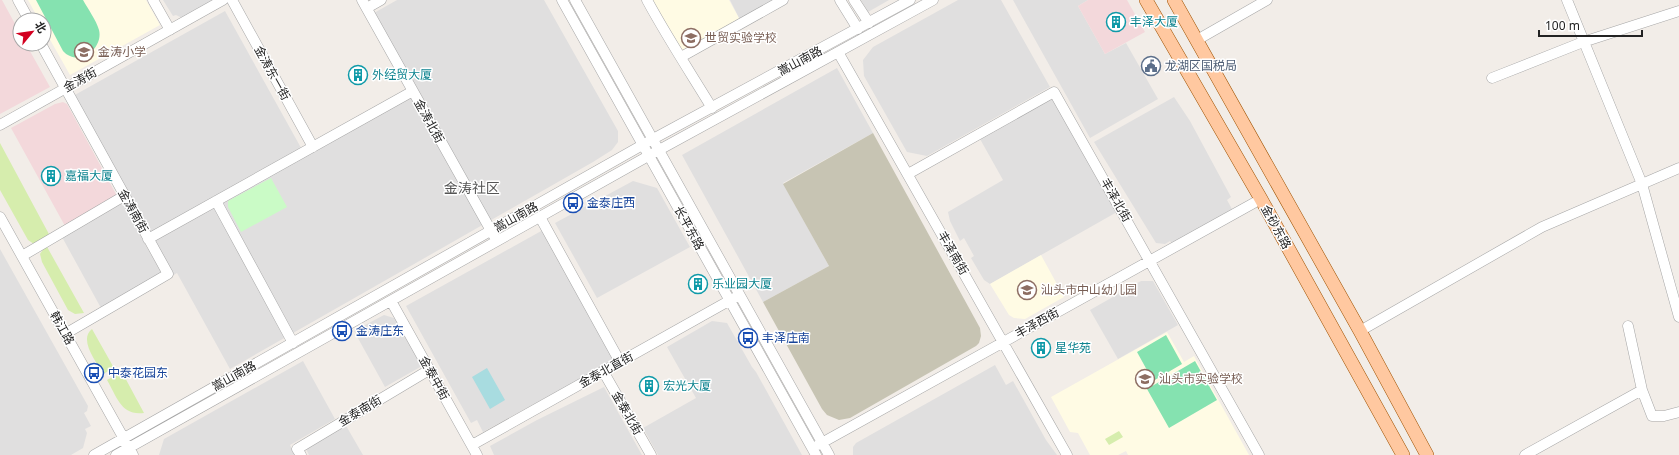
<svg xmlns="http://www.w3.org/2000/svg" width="1679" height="455" viewBox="0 0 1679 455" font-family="'Noto Sans','Noto Sans SC',sans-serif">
	<rect width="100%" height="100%" fill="#f2ede8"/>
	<path fill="#e0dfdf" d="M163,0H217L184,19L176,15L173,16Z
		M397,0H544L618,131V142L612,150L593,162L230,369L177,273L172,276L73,96L225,11L305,155L417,91L374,13Z
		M730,0H774L740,20Z
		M861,0H889L868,12Z
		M958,0H1001L1050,87L927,156L907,152L864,76L863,60L873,47Z
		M1013,0H1088L1078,6L1105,54L1126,43L1158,99L1090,138Z
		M837,68L873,133L783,183L829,266L763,302L682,155Z
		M1174,97L1190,121L1231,197L1227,200L1232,209L1172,244L1170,241L1165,244L1156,243L1094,142Z
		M1053,98L1117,212L990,284L984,280L971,258L974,256L964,238L960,241L950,221L948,212L1003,180L980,139Z
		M633,181L657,188L690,247L597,298L555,223Z
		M122,203L162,274L101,308L62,237Z
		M543,230L615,360L483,432L477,420L471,423L406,306Z
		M0,249L88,406L87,411L84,413L91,426L85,429L87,433L83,448L71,455H0Z
		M1141,281H1153L1178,325L1118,359L1090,310Z
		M384,315L394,318L422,366L385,387L354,331Z
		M712,321L727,323L752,367L756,372L802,455H658L643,428L696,398L667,347Z
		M303,361L335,419L290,445L295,455H159L164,439Z
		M995,365L1006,385L1013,381L1046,440L1057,455H853V447L856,443Z
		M604,387L642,455H494L490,446L537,420Z
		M345,424L363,455H309L305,447Z"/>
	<path fill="#f3d8db" d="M0,0H2L20,33V44H26L50,87L0,114Z
		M1088,0H1127L1145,32L1105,54L1078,6Z
		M63,102L67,104L117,196L65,226L11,128L55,104Z"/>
	<path fill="#fffbe4" d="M28,0H146L160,25L70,75L44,29V20H39Z
		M652,0H729L740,20L683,51Z
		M1041,255L1064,297L1025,319L1014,318L1009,315L990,284Z
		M1167,332L1184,362L1194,356L1249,455H1128L1126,451L1118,455H1090L1078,433L1070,432L1051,397Z"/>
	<path fill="#c7c4b3" d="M873,133L980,328L981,336L979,343L976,346L850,418L839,420L827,415L822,409L763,302L829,266L783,184Z"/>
	<path fill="#d6edad" d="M0,143L50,236L34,244L28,240L0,190Z
		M46,245L84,313L75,314L68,310L42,262L40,254Z
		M92,329L114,368L103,374C97,362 78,340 92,329Z
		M122,372L144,413C121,416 117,397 107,380Z
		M1119,431L1123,437L1109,445L1105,439Z"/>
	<path fill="#cafbc6" d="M271,178L287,207L241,232L228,207V201Z"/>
	<path fill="#85e2b0" d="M36,0H83C88,9 96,20 99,30C103,46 85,63 70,56C67,55 65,53 63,51Z
		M1166,335L1182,364L1153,381L1137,352Z
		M1195,361L1217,400L1169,428L1147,389Z"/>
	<path fill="#a8dce0" d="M487,368L505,400L490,409L472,377Z"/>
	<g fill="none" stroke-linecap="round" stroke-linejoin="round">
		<defs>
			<path id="minor" d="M18,0L29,20
				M153,0L170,30
				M232,0L313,147
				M362,0L494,236
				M562,0L816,455
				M575,0L829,455
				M647,0C667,37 690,72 712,108
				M840,0L858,29
				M854,0L869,23
				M1567,0L1642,184L1679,317
				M367,8L381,0
				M1197,40L1267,0
				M41,44L168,274L65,334
				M838,52L1067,455
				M681,57L783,0
				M1492,78L1583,42L1679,11
				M0,125L223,0
				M908,174L1054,92L1259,455
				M216,201L293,343
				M0,217L133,455
				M540,217L620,362
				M148,239L413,91
				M22,256L124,196
				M391,301L477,455
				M1628,326L1642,390L1652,416H1664L1679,412
				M1360,331L1542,227L1679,168
				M603,371L651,455
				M472,445L734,298
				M818,445L1261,199
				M94,455L653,139L910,0
				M116,455L659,150L933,0
				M301,455L297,449L429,370
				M1525,455L1642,390"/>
			<path id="major" d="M1146,0L1261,199L1403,455
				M1174,0L1360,331L1427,455"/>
		</defs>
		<use href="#minor" stroke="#a6a6a6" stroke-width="11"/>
		<use href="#major" stroke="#9f5200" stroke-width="14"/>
		<use href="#minor" stroke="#fff" stroke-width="10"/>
		<use href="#major" stroke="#ffc8a0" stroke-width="13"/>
	</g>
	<defs>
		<symbol id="building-ring" viewBox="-11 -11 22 22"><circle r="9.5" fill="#fff" stroke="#0f9aa8" stroke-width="1.5"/><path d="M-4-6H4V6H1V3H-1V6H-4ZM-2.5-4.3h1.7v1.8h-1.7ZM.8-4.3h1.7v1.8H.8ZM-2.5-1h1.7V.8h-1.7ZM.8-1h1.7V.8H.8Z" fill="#0f9aa8"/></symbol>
		<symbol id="school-ring" viewBox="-11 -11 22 22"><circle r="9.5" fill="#fff" stroke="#8d6e63" stroke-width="1.5"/><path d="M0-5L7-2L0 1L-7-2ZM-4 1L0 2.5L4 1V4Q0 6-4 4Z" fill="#8d6e63"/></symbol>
		<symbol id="civic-ring" viewBox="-11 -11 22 22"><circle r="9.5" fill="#fff" stroke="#5c6f8a" stroke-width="1.5"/><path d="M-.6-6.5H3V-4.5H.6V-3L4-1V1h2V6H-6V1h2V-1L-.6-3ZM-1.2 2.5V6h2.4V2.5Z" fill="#5c6f8a"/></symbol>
		<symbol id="bus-ring" viewBox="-11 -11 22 22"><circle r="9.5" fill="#fff" stroke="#1a4fb4" stroke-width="1.5"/><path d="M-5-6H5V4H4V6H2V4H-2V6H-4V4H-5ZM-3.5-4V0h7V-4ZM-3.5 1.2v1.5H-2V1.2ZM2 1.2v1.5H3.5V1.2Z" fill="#1a4fb4"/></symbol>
	</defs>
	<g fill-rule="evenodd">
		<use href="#building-ring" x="1105" y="11" width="22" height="22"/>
		<use href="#school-ring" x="680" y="27" width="22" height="22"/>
		<use href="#school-ring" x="73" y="41" width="22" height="22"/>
		<use href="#civic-ring" x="1140" y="55" width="22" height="22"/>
		<use href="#building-ring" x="347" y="64" width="22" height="22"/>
		<use href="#building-ring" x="40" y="165" width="22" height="22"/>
		<use href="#bus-ring" x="562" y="192" width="22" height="22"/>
		<use href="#building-ring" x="687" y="273" width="22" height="22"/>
		<use href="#school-ring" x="1016" y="279" width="22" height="22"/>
		<use href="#bus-ring" x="331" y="320" width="22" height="22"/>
		<use href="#bus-ring" x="737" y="327" width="22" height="22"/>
		<use href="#building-ring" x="1030" y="337" width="22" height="22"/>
		<use href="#bus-ring" x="83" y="362" width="22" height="22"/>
		<use href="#school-ring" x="1134" y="368" width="22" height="22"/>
		<use href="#building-ring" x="638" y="375" width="22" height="22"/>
	</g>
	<g text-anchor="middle" stroke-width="3" stroke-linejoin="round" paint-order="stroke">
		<g font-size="12" fill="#0d838f" stroke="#fff" text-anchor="start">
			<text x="1130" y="26">丰泽大厦</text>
			<text x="372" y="79">外经贸大厦</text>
			<text x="65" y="180">嘉福大厦</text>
			<text x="712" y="288">乐业园大厦</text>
			<text x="1055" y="352">星华苑</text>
			<text x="663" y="390">宏光大厦</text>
		</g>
		<g font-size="12" fill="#785e54" stroke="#fff" text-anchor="start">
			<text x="705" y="42">世贸实验学校</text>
			<text x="98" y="56">金涛小学</text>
			<text x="1041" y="294">汕头市中山幼儿园</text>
			<text x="1159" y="383">汕头市实验学校</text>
		</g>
		<g font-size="12" fill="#222" stroke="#fff">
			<text transform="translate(800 61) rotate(-28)" y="4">嵩山南路</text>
			<text transform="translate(272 73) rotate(61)" y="4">金涛东一街</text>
			<text transform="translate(80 80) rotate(-29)" y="4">金涛街</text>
			<text transform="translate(429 121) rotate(61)" y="4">金涛北街</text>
			<text transform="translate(1116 200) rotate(60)" y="4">丰泽北街</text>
			<text transform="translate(133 211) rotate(61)" y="4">金涛南街</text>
			<text transform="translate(516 217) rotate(-29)" y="4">嵩山南路</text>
			<text transform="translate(1276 227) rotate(61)" y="4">金砂东路</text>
			<text transform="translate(689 228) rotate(61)" y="4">长平东路</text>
			<text transform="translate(953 253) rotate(60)" y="4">丰泽南街</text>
			<text transform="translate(1037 323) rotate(-29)" y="4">丰泽西街</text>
			<text transform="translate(62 328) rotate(61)" y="4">韩江路</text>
			<text transform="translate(606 370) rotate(-29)" y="4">金泰北直街</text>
			<text transform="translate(234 376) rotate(-29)" y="4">嵩山南路</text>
			<text transform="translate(434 378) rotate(61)" y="4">金泰中街</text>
			<text transform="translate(360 411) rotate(-31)" y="4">金泰南街</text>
			<text transform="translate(627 413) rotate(60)" y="4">金泰北街</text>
		</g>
		<g font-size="12" fill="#4e5e75" stroke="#fff" text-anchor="start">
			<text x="1165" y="70">龙湖区国税局</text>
		</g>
		<g font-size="12" fill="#164399" stroke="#fff" text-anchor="start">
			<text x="587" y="207">金泰庄西</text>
			<text x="356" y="335">金涛庄东</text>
			<text x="762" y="342">丰泽庄南</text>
			<text x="108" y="377">中泰花园东</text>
		</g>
		<g font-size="14" fill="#555" stroke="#fff">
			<text x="472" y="193">金涛社区</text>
		</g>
	</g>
	<g transform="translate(32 32) rotate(61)"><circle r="19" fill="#ffffff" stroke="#a7a7a7"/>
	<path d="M0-3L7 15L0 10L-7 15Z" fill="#d30020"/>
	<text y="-6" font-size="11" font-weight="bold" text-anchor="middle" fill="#222222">北</text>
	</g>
	<path d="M1539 30v6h103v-6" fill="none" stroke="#222222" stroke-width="2"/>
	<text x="1545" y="30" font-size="12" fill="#222222" stroke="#ffffff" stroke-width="3" paint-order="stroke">100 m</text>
</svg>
